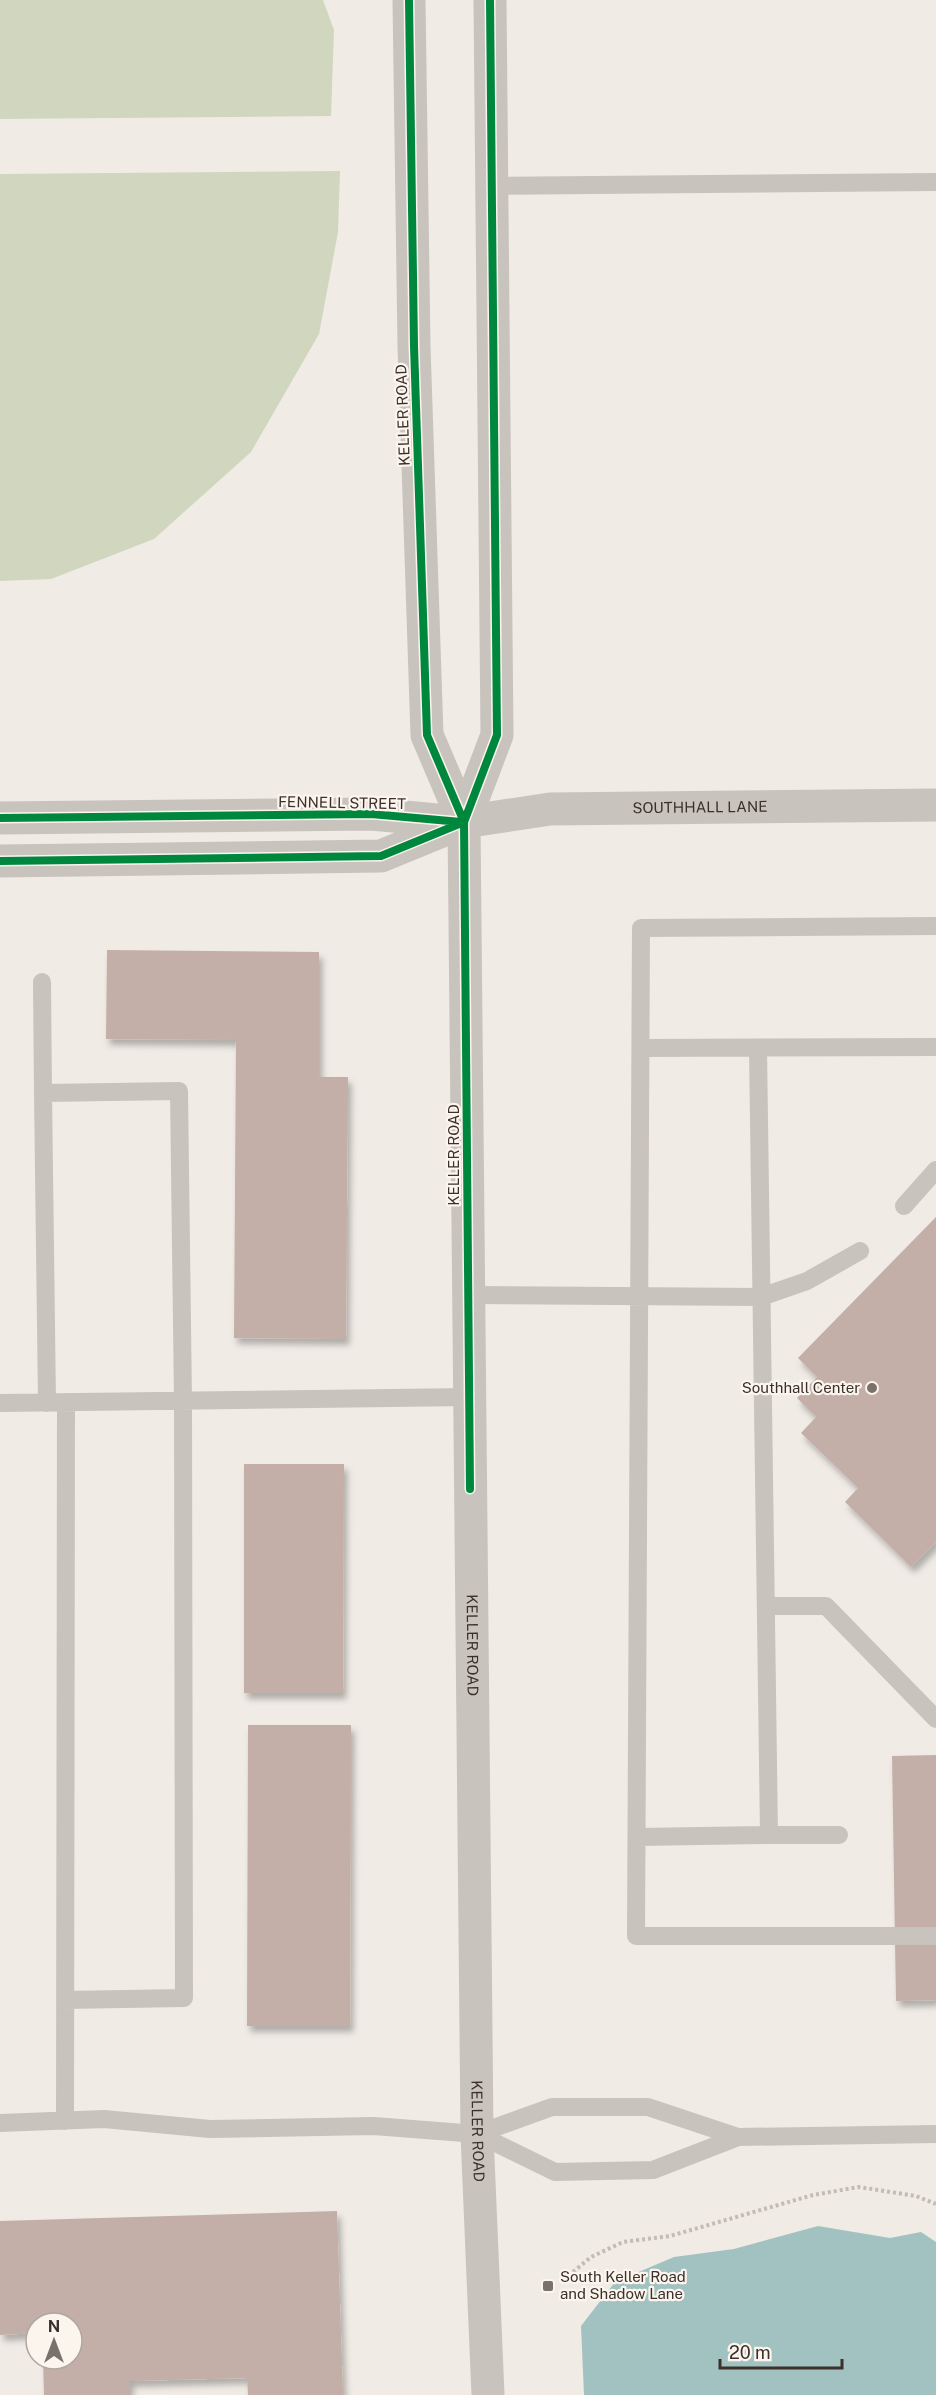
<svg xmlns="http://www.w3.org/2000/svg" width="936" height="2395" viewBox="0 0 936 2395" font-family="'Public Sans',sans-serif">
	<defs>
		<filter id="shadow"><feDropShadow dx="3.5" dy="6" stdDeviation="3" flood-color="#0004"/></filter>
	</defs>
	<rect width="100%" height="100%" fill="#f0ebe5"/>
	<path fill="#d1d6bf" d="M0,0H323L334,30L331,116L0,119Z
		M340,171L338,232L319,334L251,452L154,539L51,579L0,581V174Z"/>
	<path fill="#a1c2c1" d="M818,2226L890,2238L921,2232L936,2242V2395H584L581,2326L615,2282L674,2257L734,2249Z"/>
	<path fill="#c3afa7" filter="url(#shadow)" d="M107,950L319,952V1077H348L346,1339L234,1338L236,1040L106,1039Z
		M936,1217V1542L911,1567L845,1502L858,1488L801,1433L816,1417L797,1398L817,1377L798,1358Z
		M244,1464H344L343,1693H244Z
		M248,1725H351L350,2026H247Z
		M936,1755V2000L896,2001L892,1756Z
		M337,2211L343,2395H248L247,2378L130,2381V2395H44L43,2359H72V2323H36V2333L0,2335V2221Z"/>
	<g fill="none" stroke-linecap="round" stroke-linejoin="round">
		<path stroke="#c2bbb6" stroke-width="4" stroke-dasharray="3 3" stroke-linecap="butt" d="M573,2272L591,2257L623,2242L670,2236L813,2195L859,2187L916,2196L936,2204"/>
		<path stroke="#c9c3be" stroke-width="18" d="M492,186L936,182
			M936,926L641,928L636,1936H936
			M42,982L43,1093
			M641,1048L936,1047
			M758,1048L769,1835H839
			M904,1206L936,1170
			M468,1295L761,1297L807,1281L860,1251
			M0,1403L469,1397
			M47,1403L43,1093L179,1091L183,1401L184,1998L65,2000
			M766,1606H826L936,1719
			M637,1837L769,1835
			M65,2121L66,1402
			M0,2123L104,2119L210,2129L374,2126L477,2134L555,2172L653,2170L738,2137
			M477,2134L552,2107H648L738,2137L936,2134"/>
		<path stroke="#c9c3be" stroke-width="33" d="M0,818L371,814L460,822
			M0,861L381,856L464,822"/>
		<g stroke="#c9c3be" stroke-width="33">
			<path id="s1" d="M409,0L414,346L427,735L464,822L477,2134L488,2395"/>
			<path d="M464,822L497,735L490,0"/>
			<path id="s2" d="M464,822L550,809L936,805"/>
		</g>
		<defs>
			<path id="cycleway" d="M409,0L414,346L427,735L464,822L470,1489
				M0,818L371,814L461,822
				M464,822L497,735L490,0
				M0,861L381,856L464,822"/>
		</defs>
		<use href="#cycleway" stroke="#fbf5ee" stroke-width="11"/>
		<use href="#cycleway" stroke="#00873e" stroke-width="8"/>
	</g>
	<g fill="#7a716c" stroke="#fbf5ee" stroke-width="2">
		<circle cx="872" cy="1388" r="6"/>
		<rect x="542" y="2280" width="12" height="12" rx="3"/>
	</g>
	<g text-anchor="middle" stroke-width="4.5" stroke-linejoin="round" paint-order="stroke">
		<g font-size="15" fill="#3b302b" stroke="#fbf5ee">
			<text transform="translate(403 415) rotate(-92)" y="5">KELLER ROAD</text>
			<text transform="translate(342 803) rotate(1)" y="5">FENNELL STREET</text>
			<text dy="5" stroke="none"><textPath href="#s2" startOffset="237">SOUTHHALL LANE</textPath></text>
			<text transform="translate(454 1155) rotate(-90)" y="5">KELLER ROAD</text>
			<text dy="5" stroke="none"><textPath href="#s1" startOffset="1653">KELLER ROAD</textPath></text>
			<text dy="5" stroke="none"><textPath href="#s1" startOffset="2139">KELLER ROAD</textPath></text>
		</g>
		<g font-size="15" fill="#3b302b" stroke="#fbf5ee" text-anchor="end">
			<text x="860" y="1393">Southhall Center</text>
			<text x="560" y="2282" text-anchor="start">South Keller Road<tspan x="560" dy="17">and Shadow Lane</tspan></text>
		</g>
	</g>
	<g transform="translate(54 2341)"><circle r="28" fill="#fbf5ee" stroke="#aea6a0" stroke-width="1.5"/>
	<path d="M0-4.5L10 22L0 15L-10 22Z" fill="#7a716c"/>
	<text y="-9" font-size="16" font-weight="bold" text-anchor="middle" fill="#3b302b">N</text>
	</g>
	<path d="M720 2359v9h122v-9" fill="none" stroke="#3b302b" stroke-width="3"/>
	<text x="729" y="2359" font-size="18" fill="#3b302b" stroke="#fbf5ee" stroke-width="4.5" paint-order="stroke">20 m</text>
</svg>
